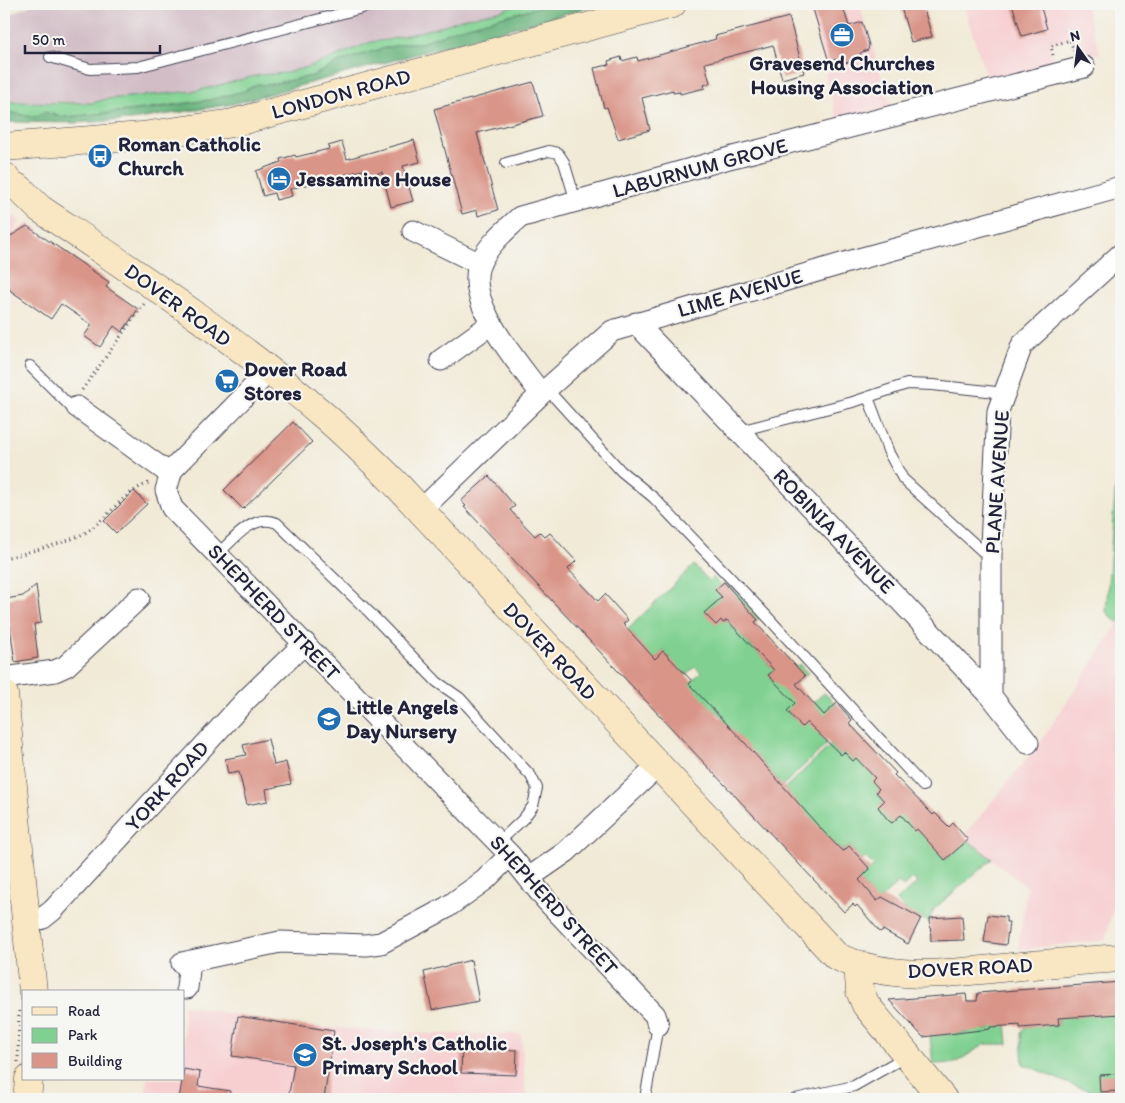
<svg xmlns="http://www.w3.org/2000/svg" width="1125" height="1103" viewBox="0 0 1125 1103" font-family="Itim,sans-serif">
	<rect width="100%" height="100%" fill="#f6f6f2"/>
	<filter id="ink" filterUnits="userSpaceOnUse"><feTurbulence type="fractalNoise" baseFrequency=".02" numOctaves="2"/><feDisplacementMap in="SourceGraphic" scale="10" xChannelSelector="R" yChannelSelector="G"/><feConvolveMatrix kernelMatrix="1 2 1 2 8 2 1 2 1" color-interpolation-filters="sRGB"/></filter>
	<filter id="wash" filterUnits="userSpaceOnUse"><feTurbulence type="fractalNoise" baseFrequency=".0096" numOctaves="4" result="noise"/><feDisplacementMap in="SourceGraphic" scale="20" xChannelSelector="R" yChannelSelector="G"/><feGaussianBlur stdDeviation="1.12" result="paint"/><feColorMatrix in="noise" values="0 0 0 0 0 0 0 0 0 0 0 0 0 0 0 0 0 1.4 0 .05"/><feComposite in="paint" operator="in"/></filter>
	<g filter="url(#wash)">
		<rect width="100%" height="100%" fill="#f1ead7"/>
		<path fill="#f7cfd1" d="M808,4H859L891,107L838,121L825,74L828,72Z
			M963,4H1085L1100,53L1087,56L1078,53L1071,39L1049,45L1052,58L1048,67L988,82Z
			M4,210L20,221L11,235L29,223L39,230L5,283L4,260L12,247L4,251Z
			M1121,619V888L1118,889L1105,940L1018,950L1027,887L963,837L1042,740Z
			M184,1005L290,1025L427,1034H521L526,1099H146L147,1079H184Z"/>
		<path fill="#d2bdc6" d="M34,4H516L503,10L461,19L439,27L387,40L371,42L314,65L286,73L259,75L196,91L106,99L92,103L4,102V17Z"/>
		<path fill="#80d191" stroke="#517a66" d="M516,4H550L457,29L421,43H408L381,49L342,61L312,76L266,85L258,84L244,91L209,100L91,116L64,117L54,114L34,117L4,111V102L92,103L106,99L196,91L259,75L286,73L314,65L371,42L387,40L439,27L461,19L503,10Z
			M1121,437V620L1118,623L1106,612L1119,443Z
			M694,565L709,581L713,577L721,585L726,580L761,617L741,635L774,670L768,675L777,684L799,664L808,673L794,686L803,696L787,711L795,720L824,693L844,711L819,735L827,744L769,798L765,794L779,781L722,720L723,718L718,712L702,726L684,689L701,672L695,667L676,684L660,667L670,658L664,651L653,661L628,649L637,640L628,629Z
			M831,745L840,755L844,752L853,761L857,758L874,777L887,765L894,775L918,828L945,860L968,840L992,859L934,909L928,921L909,914L897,900L917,883L913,878L903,887L899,882L866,911L872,895L862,884L852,886L874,866L865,857L858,864L854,851L849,846L844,851L842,849L828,861L772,800Z
			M1079,1007L1115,1013L1116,1020L1121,1019V1093C1083,1095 1059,1078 1023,1064L1021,1033L1025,1028L1031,1027V1019L1052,1026L1059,1025L1058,1009L1074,1017H1079Z
			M989,1014L1006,1022L1008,1044H985L955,1063L933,1064L928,1018L957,1033L970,1032L969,1016L984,1024V1030L990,1029Z"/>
		<path fill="#68b37b" stroke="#456a5b" d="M550,4H601L233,104L132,120L75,123L4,122V111L34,117L44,112L64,117L157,108L209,100L244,91L258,84L266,85L312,76L342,61L381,49L408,43H421L457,29Z"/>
		<g id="blocks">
			<path fill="#da9589" d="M829,4H842L849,26L862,22L869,45L868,50L860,53L862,58L838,65L836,59L829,62L813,9Z
				M900,4H921L922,9H924L932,37L911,42Z
				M1012,4H1040L1047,29L1022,36Z
				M789,17L804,73L782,79L773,45L705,63L710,83L704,85L705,88L680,94V92L673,93V90L642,98L650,130L618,139L607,107L604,108L594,68L609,65L608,61L621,57L622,61L637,57L638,61L716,39L715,36Z
				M533,82L543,116L477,133L498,210L478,216L477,210L462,214L434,109Z
				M414,140L420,162L403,166L413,201L391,207L382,172L365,177L363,170L290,189L292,196L276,200L274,193L263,196L256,171L281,162L280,159L295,155L296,157L329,149L328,146L342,142L347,159Z
				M27,226L109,282L106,287L138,309L122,332L114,326L100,347L84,336L92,325L61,304L51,319L11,291L4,281V240Z
				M293,422L312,442L243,509L224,490Z
				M489,476L515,506L510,510L535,536L540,532L545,537L550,533L576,561L568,569L598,601L605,594L628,620L623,624L655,659L663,651L692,681L689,684L745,743L822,830L841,850L844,851L849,846L870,869L859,880L877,901L882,897L921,918L908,944L883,930L880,932L857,905L855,907L853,904L844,912L464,507L466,506L461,501Z
				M134,491L147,504L116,533L104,521Z
				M724,582L758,620L755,622L805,676L796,684L824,715L837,703L852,720L849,723L896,773L894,775L933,815L935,813L949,827L953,823L968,840L945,860L917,829L915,831L901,815L892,823L888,820L878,807L884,801L876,792L879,789L872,781L875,778L856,758L853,761L844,752L841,755L807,722L802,727L787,711L795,703L768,675L774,670L727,620L723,623L721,620L716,625L704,613L722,597L715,590Z
				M36,585L41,623L34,624L38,658L15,662L6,599L23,596Z
				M268,739L274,765L286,762L291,784L266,789L268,801L247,805L239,772L228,774L225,759L246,755L243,745Z
				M988,915L1006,917V922H1009L1006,945L984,942Z
				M962,916L964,940L931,941L930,918Z
				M471,960L479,1001L432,1010L424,972Z
				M1121,982V1014L1058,1018L1059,1025L1020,1028V1025L990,1027V1029L923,1037L889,1000L966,994L967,1001H977L978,993Z
				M238,1016L334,1031L324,1099H288L294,1065L232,1056Z
				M462,1048L517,1050L516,1075L461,1073Z
				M184,1069L200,1072L198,1086L230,1091L229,1099H179Z
				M1119,1074L1120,1091L1100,1092L1099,1075Z"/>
		</g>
	</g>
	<g filter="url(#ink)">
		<use href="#blocks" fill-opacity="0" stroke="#414052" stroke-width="1"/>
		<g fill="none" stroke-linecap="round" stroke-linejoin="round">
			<defs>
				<path id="lane" d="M50,57L90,69L138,67L377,4
					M506,163L549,151L558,153L564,162L576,202
					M30,366L70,406L77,407
					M547,389L621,471L654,498L761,610L923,786
					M868,397L889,453L903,479L991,559
					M739,431L853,402L907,384L933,385L1005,393
					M218,554C234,539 253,513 277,523L370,613L437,682L460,698L531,776L537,788L533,806L523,819L498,843
					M645,1099L658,1025
					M795,1099L854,1086L905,1057"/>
				<path id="street" d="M413,231L480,264
					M636,323L991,696L1028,743
					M441,360L491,324
					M269,371L172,470L166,490L172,508L510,855L546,900L655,1015L658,1025
					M541,394C520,364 463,302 480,263C489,244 505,231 520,217L733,157L1084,67
					M77,407L170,474
					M421,510L541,394L612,331L855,260L1121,187
					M4,678L55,671L66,666L139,598
					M991,696V544L998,411L1022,345L1121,254
					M530,877L566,852L658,766
					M27,924L43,918L53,910L246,700L305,643
					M182,963L280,942L366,945L381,943L446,908L485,880L510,855
					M187,988L190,961"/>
				<path id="secondary" d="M4,147L142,136L233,123L672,4
					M4,176L9,183L20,189L39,208C135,273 233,337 321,413C348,436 373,461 398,486L836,956C894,984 960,972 1021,966C1055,963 1088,960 1121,958
					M4,694L33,992
					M858,964L860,991L866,1005L943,1099
					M27,1099L29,1079"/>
			</defs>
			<use href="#lane" stroke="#414052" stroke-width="12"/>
			<use href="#street" stroke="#414052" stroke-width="23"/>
			<use href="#secondary" stroke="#414052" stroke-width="29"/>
			<path stroke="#414052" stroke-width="3" stroke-dasharray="1 4" stroke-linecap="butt" d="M1053,55L1051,46L1070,40L1074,51
				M82,390L144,304
				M4,558C23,554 74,541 88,531C110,516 123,492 149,483
				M18,1062L19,1008"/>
			<use href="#lane" stroke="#fff" stroke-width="10"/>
			<use href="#street" stroke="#fff" stroke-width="21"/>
			<use href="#secondary" stroke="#f9e7c3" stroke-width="28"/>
		</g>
	</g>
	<defs>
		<symbol id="office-disc" viewBox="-11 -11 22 22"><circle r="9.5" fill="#1f6fb2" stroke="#f6f6f2"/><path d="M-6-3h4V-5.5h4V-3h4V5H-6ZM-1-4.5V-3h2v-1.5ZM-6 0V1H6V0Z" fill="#fff"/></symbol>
		<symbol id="bus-disc" viewBox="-11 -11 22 22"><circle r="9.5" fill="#1f6fb2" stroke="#f6f6f2"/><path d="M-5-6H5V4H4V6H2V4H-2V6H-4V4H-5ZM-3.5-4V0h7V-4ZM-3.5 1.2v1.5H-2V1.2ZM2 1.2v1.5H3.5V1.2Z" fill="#fff"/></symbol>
		<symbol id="hotel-disc" viewBox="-11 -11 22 22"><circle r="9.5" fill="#1f6fb2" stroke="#f6f6f2"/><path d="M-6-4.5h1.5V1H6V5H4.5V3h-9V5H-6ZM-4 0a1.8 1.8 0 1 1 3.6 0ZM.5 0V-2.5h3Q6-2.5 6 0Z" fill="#fff"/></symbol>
		<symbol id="supermarket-disc" viewBox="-11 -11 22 22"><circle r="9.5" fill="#1f6fb2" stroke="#f6f6f2"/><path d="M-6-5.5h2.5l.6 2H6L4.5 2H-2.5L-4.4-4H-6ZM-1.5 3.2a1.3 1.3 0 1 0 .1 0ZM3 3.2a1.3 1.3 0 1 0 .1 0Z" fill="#fff"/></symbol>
		<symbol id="school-disc" viewBox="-11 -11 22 22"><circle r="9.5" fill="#1f6fb2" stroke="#f6f6f2"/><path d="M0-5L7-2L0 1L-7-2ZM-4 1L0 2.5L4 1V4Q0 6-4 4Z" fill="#fff"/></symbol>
	</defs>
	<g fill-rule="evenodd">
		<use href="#office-disc" x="828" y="21" width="28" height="28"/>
		<use href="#bus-disc" x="86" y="142" width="28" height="28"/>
		<use href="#hotel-disc" x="265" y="165" width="28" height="28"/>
		<use href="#supermarket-disc" x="213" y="367" width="28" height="28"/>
		<use href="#school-disc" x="315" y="705" width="28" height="28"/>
		<use href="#school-disc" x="291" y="1041" width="28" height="28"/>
	</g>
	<g text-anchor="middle" stroke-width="4.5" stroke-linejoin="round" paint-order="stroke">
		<g font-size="21" font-weight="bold" fill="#22223b" stroke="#f6f6f2" text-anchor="start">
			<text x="842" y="70" text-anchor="middle">Gravesend Churches<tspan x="842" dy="24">Housing Association</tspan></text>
			<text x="118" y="151">Roman Catholic<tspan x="118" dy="24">Church</tspan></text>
			<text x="296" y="186">Jessamine House</text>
			<text x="244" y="376">Dover Road<tspan x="244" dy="24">Stores</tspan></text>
			<text x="346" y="714">Little Angels<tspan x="346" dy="24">Day Nursery</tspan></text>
			<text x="322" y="1050">St. Joseph's Catholic<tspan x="322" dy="24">Primary School</tspan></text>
		</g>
		<g font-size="21" fill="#22223b" stroke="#f6f6f2">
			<text transform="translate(341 94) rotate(-15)" y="7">LONDON ROAD</text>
			<text transform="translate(700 168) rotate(-15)" y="7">LABURNUM GROVE</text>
			<text transform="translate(740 293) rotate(-16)" y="7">LIME AVENUE</text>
			<text transform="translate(178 305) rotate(36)" y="7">DOVER ROAD</text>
			<text transform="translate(997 482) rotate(-86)" y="7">PLANE AVENUE</text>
			<text transform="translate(834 531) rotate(46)" y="7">ROBINIA AVENUE</text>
			<text transform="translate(274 612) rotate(46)" y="7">SHEPHERD STREET</text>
			<text transform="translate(550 651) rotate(47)" y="7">DOVER ROAD</text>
			<text transform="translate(167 786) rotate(-48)" y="7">YORK ROAD</text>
			<text transform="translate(554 905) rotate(48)" y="7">SHEPHERD STREET</text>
			<text transform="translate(970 968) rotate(-3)" y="7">DOVER ROAD</text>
		</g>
	</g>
	<rect width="1125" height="1103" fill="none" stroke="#f6f6f2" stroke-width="20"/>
	<rect x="22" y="990" width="162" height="90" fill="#f6f6f2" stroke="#a1a1a9"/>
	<rect x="32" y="1007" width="25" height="8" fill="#f9e7c3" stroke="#a1a1a9"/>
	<text x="68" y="1016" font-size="15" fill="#22223b">Road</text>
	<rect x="32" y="1028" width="25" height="15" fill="#80d191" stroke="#a1a1a9"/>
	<text x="68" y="1040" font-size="15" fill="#22223b">Park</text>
	<rect x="32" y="1053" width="25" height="15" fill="#da9589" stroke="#a1a1a9"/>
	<text x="68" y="1066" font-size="15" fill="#22223b">Building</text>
	<g transform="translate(1078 48) rotate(346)" stroke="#f6f6f2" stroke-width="4" paint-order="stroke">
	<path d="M0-4L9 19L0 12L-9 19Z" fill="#22223b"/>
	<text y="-8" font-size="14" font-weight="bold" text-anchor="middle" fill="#22223b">N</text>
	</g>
	<path d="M25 45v8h135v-8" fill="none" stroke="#22223b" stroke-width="2.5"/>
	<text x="32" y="45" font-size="15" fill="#22223b" stroke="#f6f6f2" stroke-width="4" paint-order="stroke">50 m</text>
</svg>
